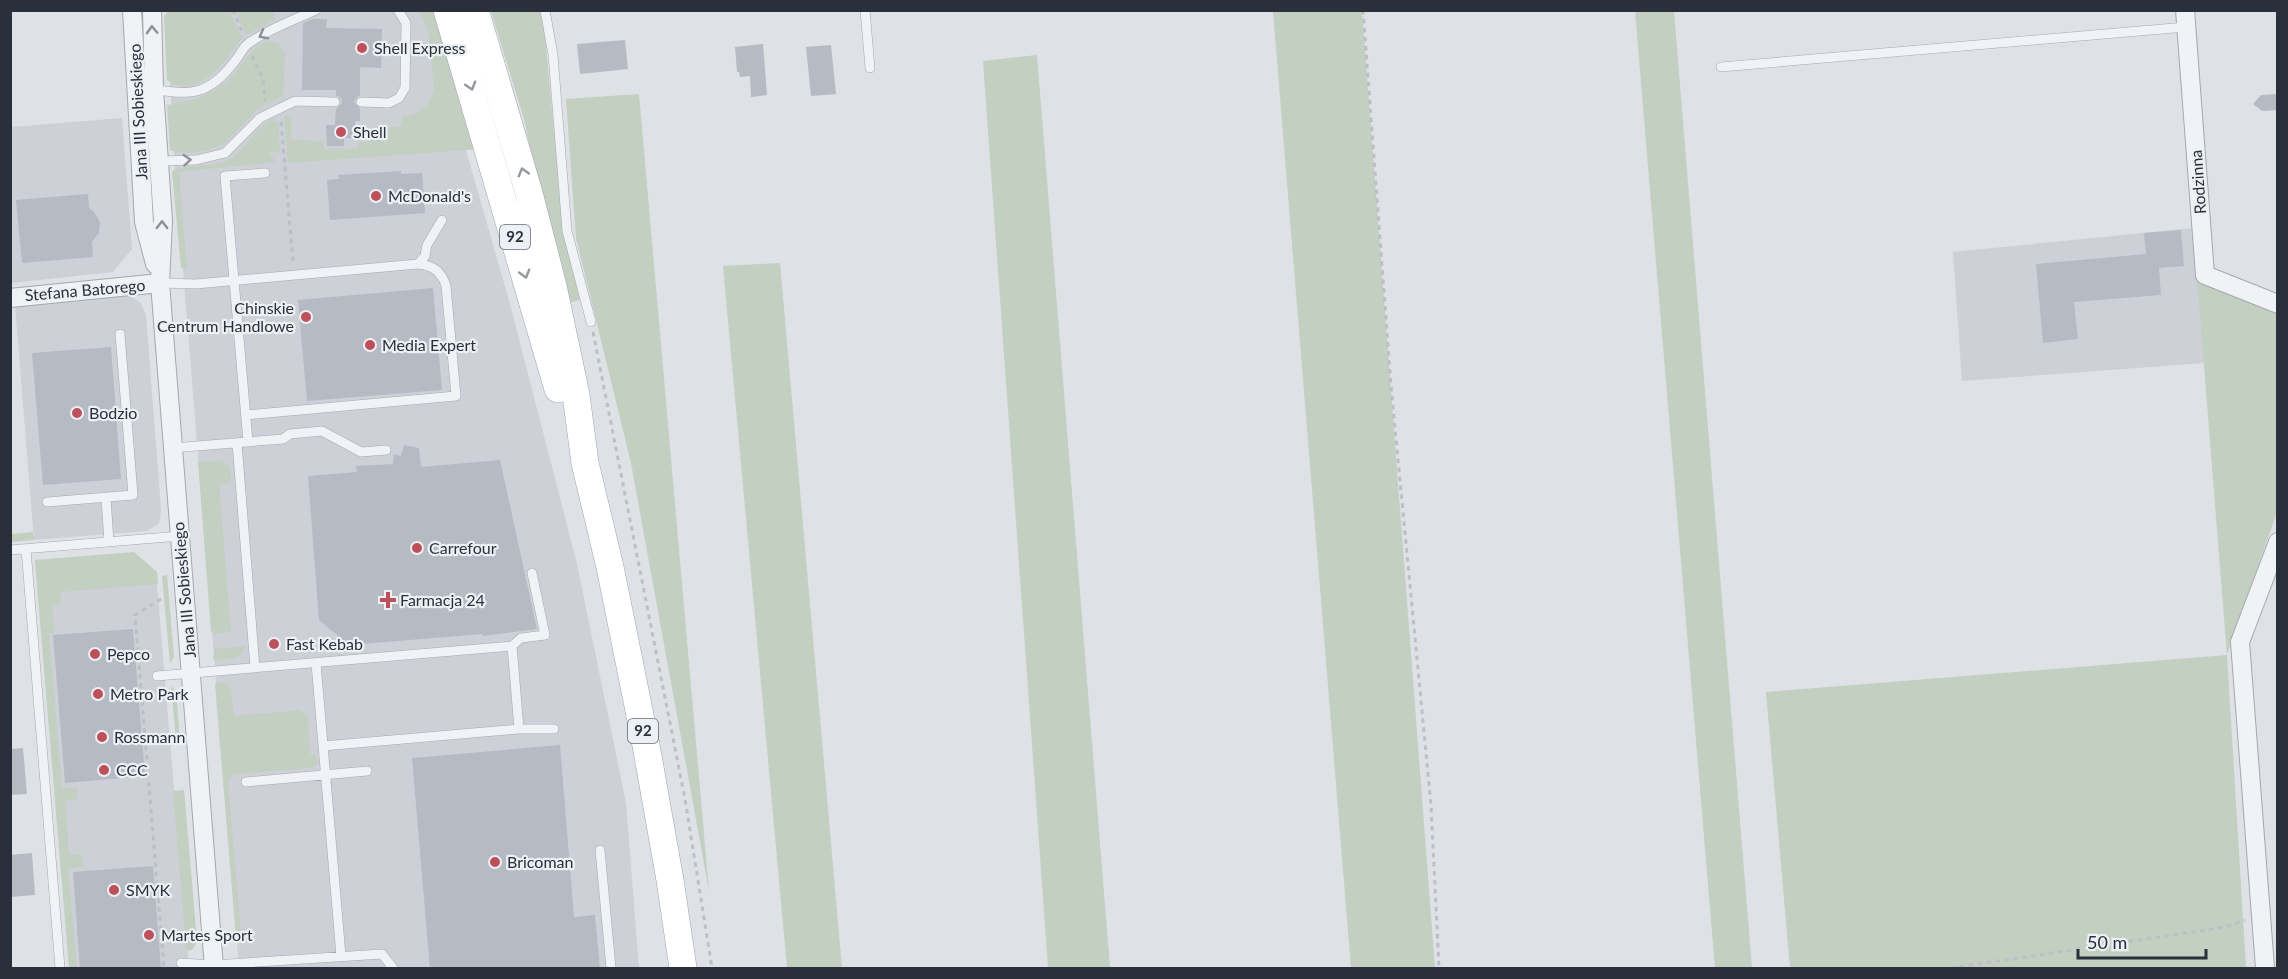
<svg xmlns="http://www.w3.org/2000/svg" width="2288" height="979" viewBox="0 0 2288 979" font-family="Lato,sans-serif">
	<rect width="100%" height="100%" fill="#dee1e6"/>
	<path fill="#cdd0d7" d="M169,10L426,11L510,304L577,564L626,803L639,968H239L175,169L166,14Z
		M122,118L132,249L113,272L11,283V127Z
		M2193,228L2205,363L1962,381L1953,252Z
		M123,295L130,296L141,303L146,315L161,509L160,520L158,524L147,531L34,540L15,305Z
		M36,563L156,572L189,968H70Z"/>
	<path fill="#c3cfc0" d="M169,11H230L242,38C225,61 200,101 167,80L164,16Z
		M236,11H272L276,19L246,35Z
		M419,11H439L481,149L288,163L284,116H291V140L324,141V149H357L358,142H368L369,138L380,135L389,127L402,126V116C421,115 430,105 434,87L428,29Z
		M491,11H540L544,27L564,234L580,300L563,304L524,119Z
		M1273,11H1362L1435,968H1351Z
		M1635,11H1674L1752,968H1715Z
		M269,40L278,43L285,54L283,95L258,109L225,143C211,151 185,156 170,150L167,105C197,100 220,93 239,68C251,54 251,48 269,40Z
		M1037,55L1110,968H1048L983,61Z
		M639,94L709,891L631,463L576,238L566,99Z
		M2200,94L2211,270L2277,293V512L2227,655L2246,968H1790L1766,692L2227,655L2193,228L2187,98Z
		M274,118V121H278L280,151L269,152L276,162L179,172L187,270L181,268L172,171C189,163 211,168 228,160C247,150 254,127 274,118Z
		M780,263L842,968H787L723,266Z
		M221,460L230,467L231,479L228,483L219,484L231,632L214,634L211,631L198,462Z
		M33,532L34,540L11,542V534Z
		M134,552L157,572L158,584L61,592V604L52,606L54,633L49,634L62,788L77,787L78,799L65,801L69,855L81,854L83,867L68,868L77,968H69L35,562V560Z
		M167,575L174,657L170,664L162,576Z
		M245,646C242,661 226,660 213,659L215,649Z
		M219,682L228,685L231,690L234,716L300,710L308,717L310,754L315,755L318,760L317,764L312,768L234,774L228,781L242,944L236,938L215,684Z
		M171,686L176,692L180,740H176Z
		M184,790L197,941L194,948L189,951L186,949L173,791Z"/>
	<path fill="#b6bac2" d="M313,19H327L326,28L382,29L381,68L360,67V95L356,98L354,102L360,109V121H355V138H344V146H327L326,125H335L336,109L342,103L341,98L336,95V90H302L303,23Z
		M625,40L628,69L580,74L577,44Z
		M763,44L767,95L751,97L750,76L740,77L739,72H737L735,47Z
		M831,45L836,94L811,96L806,47Z
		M2277,94V110L2262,111L2253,104L2261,95Z
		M401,171V174L422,173L425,213L330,220L327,180L339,179L338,175Z
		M88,194L89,208L94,212L100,222L99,233L92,242L93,257L22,263L16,200Z
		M2181,230L2184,266L2159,268L2161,295L2074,302L2078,339L2043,343L2036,264L2146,254L2144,233Z
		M433,288L442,390L307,401L298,300Z
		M111,347L121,479L43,485L32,353Z
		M404,445L419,448L421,467L500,460L537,629L482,636V634L349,645L319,620L308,476L357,472L356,466L393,464L394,454L401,456Z
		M133,629L145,776L65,783L53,635Z
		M560,745L574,917L595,915L600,969H430L412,758Z
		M23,748L27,794L10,795V749Z
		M32,853L35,895L10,897V855Z
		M153,866L161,969H80L73,872Z"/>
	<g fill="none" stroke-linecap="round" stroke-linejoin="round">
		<defs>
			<path id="service" d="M545,10L553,55L567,231L591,322
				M865,10L870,68
				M1721,67L2186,27
				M154,89C192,97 211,93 235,61C240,55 243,47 249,43C269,29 294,20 316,10
				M361,102L389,103L399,98L405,88L406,23L398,10
				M159,161L196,160L225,153L260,118L295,101L335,102
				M418,264L425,256L427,245L442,220
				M160,283L196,284L418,264C433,265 442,272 446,286L456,396L246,415
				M248,442L225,176L265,173
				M237,443L255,668
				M172,448L283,439L290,434L322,431L361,452L386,450
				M106,498L109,542
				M47,502L133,495L120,334
				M26,549L60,968
				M10,550L180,536
				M512,646L519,729
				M316,663L341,956
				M157,676L512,646L521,638L545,635L532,573
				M323,746L519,729H554
				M246,782L367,771
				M600,850L611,968
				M181,963L213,965L382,954L393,968"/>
			<path id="minor" d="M132,10L144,222L155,264
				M152,10L154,89L163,221L160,283L214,968
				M2185,10L2205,275L2278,304
				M10,298L160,283
				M2265,968L2240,642L2278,542"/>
			<path id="primary" d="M447,10L558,389
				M475,10L529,193L553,286L576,395L585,463L610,567L646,745L670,880L683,968"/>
		</defs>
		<use href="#service" stroke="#a4a8af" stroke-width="10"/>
		<use href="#minor" stroke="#a4a8af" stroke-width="20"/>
		<use href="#primary" stroke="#9fa5b0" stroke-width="28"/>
		<path stroke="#bdbfc5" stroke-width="3" stroke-dasharray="4.5 4.5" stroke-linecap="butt" d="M233,10L243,34
			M1363,10L1391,386L1431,805L1439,968
			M252,56L263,79L265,101
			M281,122L293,262
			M593,332L685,799L712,968
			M161,599L135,615L164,968
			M1951,968L2225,927L2245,920"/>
		<use href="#service" stroke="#f1f2f5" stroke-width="9"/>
		<use href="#minor" stroke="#f1f2f5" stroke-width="18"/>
		<use href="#primary" stroke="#fff" stroke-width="27"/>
	</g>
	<defs><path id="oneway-chevron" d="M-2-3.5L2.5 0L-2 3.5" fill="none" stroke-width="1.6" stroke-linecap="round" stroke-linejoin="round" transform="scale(1.5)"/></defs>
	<g stroke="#8d9098">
		<use href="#oneway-chevron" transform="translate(152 30) rotate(-92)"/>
		<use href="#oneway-chevron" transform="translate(263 35) rotate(152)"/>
		<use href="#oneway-chevron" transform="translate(187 160) rotate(-5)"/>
		<use href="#oneway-chevron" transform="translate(162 225) rotate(-89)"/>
	</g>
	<g stroke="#94979d">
		<use href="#oneway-chevron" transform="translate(471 86) rotate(73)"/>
		<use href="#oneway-chevron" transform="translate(523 172) rotate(-106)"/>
		<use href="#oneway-chevron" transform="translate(525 274) rotate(74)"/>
	</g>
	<g fill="#be505b" stroke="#edf0f4" stroke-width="2">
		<circle cx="362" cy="48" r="6"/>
		<circle cx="341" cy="132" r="6"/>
		<circle cx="376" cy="196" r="6"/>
		<circle cx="306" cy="317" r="6"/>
		<circle cx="370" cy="345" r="6"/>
		<circle cx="77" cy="413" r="6"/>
		<circle cx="417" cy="548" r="6"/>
		<path d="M385 591h6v6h6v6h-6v6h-6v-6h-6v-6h6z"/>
		<circle cx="274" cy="644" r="6"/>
		<circle cx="95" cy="654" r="6"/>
		<circle cx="98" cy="694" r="6"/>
		<circle cx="102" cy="737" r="6"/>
		<circle cx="104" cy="770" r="6"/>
		<circle cx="495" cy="862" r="6"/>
		<circle cx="114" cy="890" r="6"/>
		<circle cx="149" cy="935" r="6"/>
	</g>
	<g text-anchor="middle" stroke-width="4.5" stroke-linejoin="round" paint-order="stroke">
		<g fill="#edf0f4" stroke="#646972" stroke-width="1.5">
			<rect x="500" y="225" width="30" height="24" rx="4.5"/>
			<rect x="628" y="719" width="30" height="24" rx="4.5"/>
		</g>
		<g font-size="15" font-weight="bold" fill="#292f3b">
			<text x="515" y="242">92</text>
			<text x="643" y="736">92</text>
		</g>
		<g font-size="16" fill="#292f3b" stroke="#edf0f4" text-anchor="start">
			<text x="374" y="54">Shell Express</text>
			<text x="353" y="138">Shell</text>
			<text x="388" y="202">McDonald's</text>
			<text x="294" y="314" text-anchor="end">Chinskie<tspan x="294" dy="18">Centrum Handlowe</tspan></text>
			<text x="382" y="351">Media Expert</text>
			<text x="89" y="419">Bodzio</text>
			<text x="429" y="554">Carrefour</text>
			<text x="400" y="606">Farmacja 24</text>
			<text x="286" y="650">Fast Kebab</text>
			<text x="107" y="660">Pepco</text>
			<text x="110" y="700">Metro Park</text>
			<text x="114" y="743">Rossmann</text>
			<text x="116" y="776">CCC</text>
			<text x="507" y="868">Bricoman</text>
			<text x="126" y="896">SMYK</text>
			<text x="161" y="941">Martes Sport</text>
		</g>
		<g font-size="16" fill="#292f3b" stroke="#edf0f4">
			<text transform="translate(138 112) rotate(-93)" y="6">Jana III Sobieskiego</text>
			<text transform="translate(2198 182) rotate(-94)" y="6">Rodzinna</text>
			<text transform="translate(85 290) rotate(-5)" y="6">Stefana Batorego</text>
			<text transform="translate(184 590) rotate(-95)" y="6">Jana III Sobieskiego</text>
		</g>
	</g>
	<rect width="2288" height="979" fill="none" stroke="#292f3b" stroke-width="24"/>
	<path d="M2078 949v9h128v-9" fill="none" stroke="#292f3b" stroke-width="3"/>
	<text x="2087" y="949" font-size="18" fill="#292f3b" stroke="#edf0f4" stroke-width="4.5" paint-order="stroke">50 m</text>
</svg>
